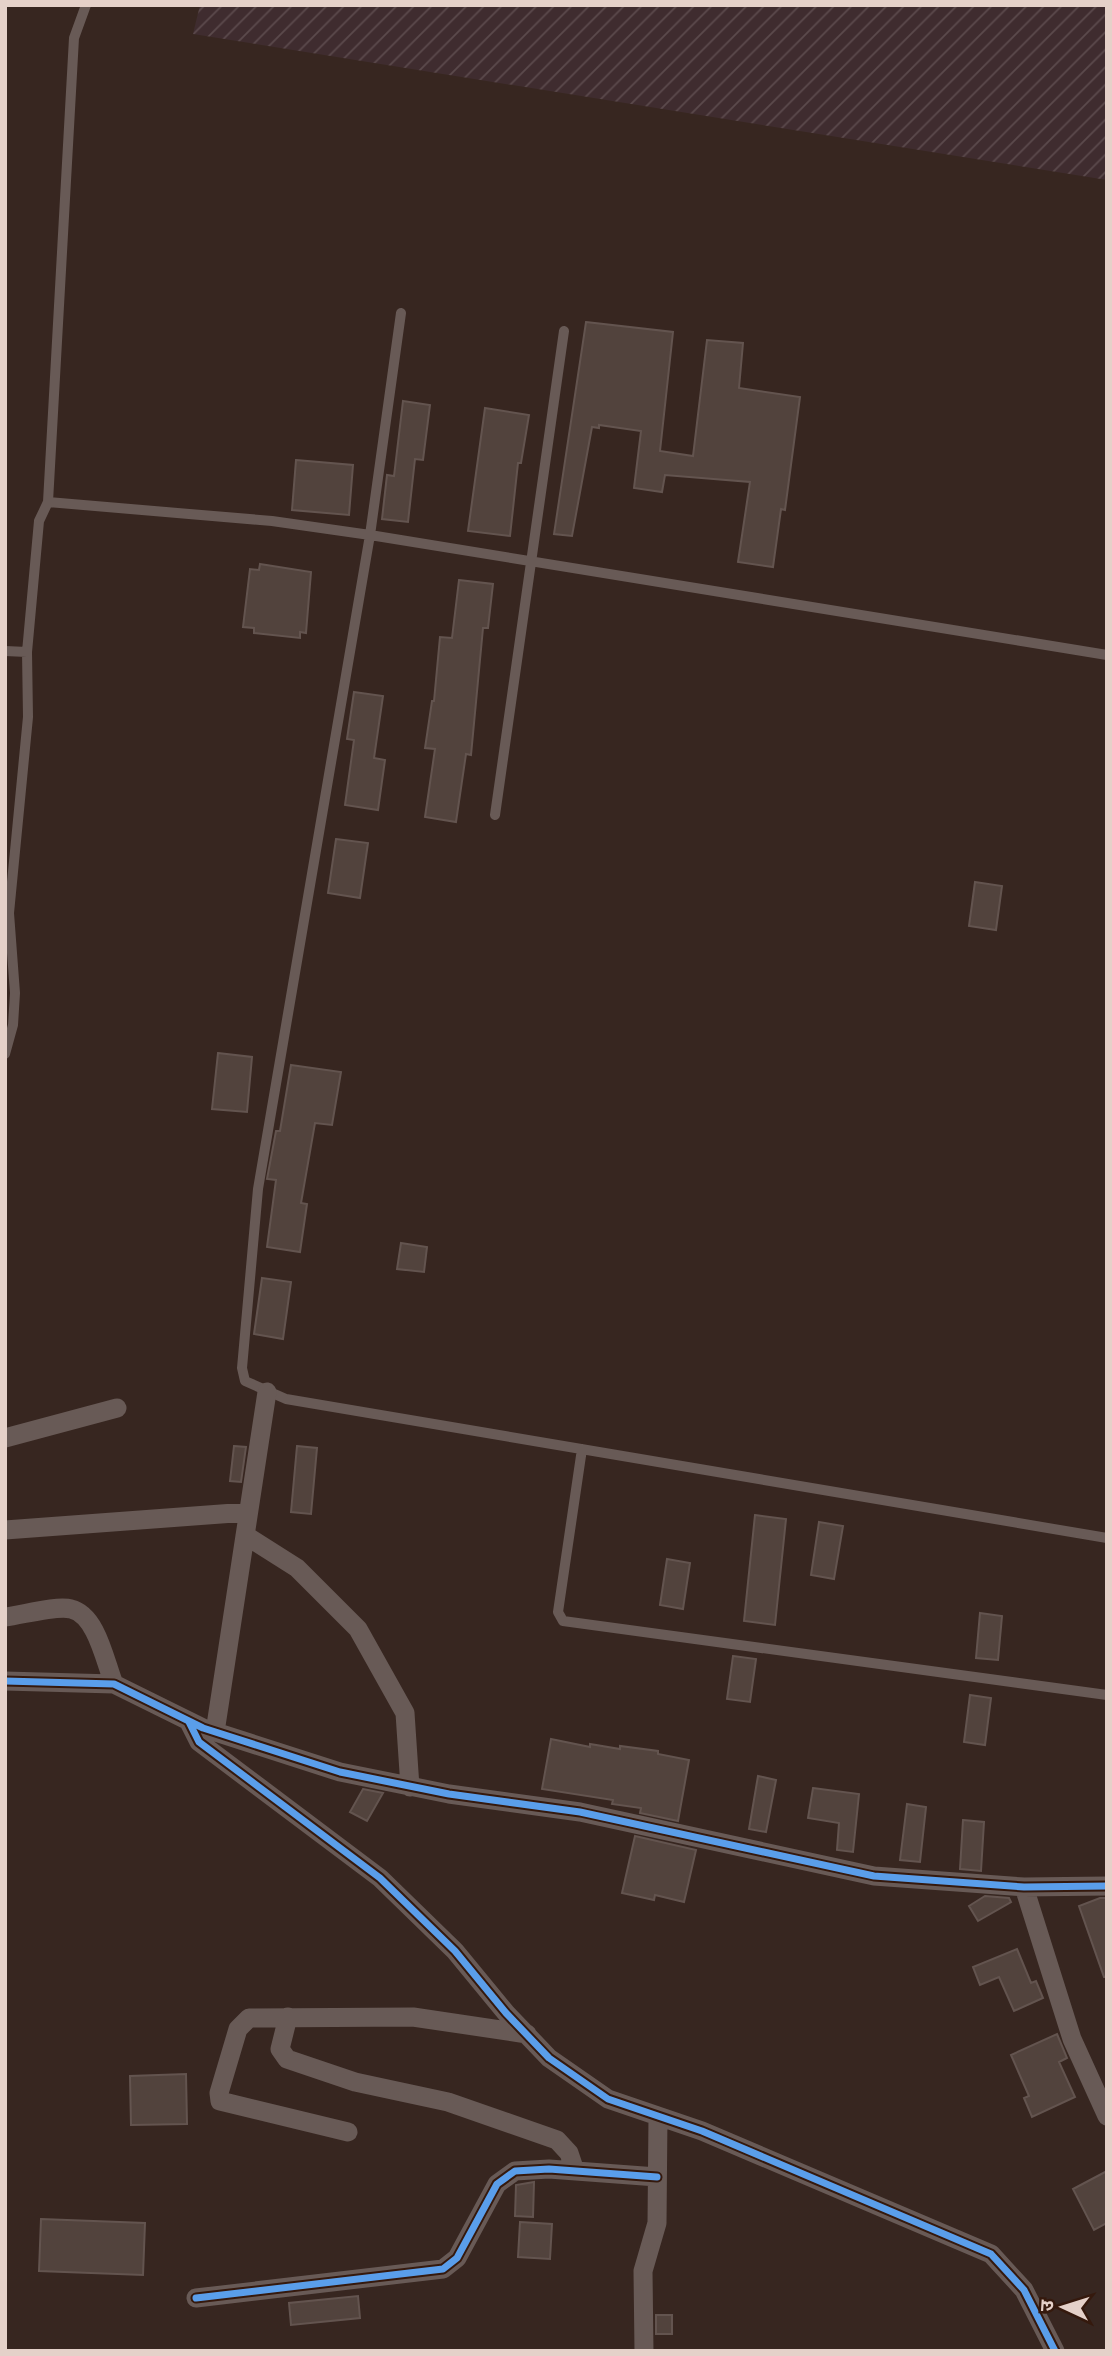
<svg xmlns="http://www.w3.org/2000/svg" width="1112" height="2356" viewBox="0 0 1112 2356" font-family="Quicksand,'Noto Sans Devanagari',sans-serif">
	<defs>
		<pattern id="industrial-furrows" width="10" height="10" patternUnits="userSpaceOnUse" patternTransform="scale(1.75)"><rect width="10" height="10" fill="#3f2c2f"/><path d="M-1 1l2-2M0 10L10 0M9 11l2-2" fill="none" stroke="#5b4a4c"/></pattern>
	</defs>
	<rect width="100%" height="100%" fill="#372620"/>
	<path fill="url(#industrial-furrows)" d="M200,5H1107V180L193,34Z"/>
	<path fill="#52433d" stroke="#63544f" stroke-width="2" d="M586,322L673,332L660,451L693,456L707,340L743,343L739,388L800,397L785,510L781,509L773,567L738,562L750,482L665,475L662,492L634,488L641,431L599,425V428L592,427L572,536L554,534Z
		M403,401L430,405L423,460L415,459L408,522L382,519L387,475L394,476Z
		M485,408L529,415L521,463H518L510,536L468,531Z
		M296,460L353,465L349,515L292,510Z
		M260,564L311,572L306,633L300,632V638L254,633V628L243,627L250,569L259,570Z
		M459,580L493,584L488,628H483L471,755L466,754L456,822L425,817L435,749L425,748L432,701H434L440,637L452,638Z
		M354,692L383,696L374,758L385,760L378,810L345,805L354,740L347,739Z
		M336,839L368,843L360,898L328,893Z
		M975,882L1002,886L996,930L969,926Z
		M218,1053L252,1057L247,1112L212,1109Z
		M291,1065L341,1072L332,1125L315,1123L301,1203L307,1204L300,1252L267,1247L276,1180L267,1179L276,1131H280Z
		M401,1243L427,1247L424,1272L397,1269Z
		M262,1278L291,1282L283,1339L254,1334Z
		M234,1446L246,1447L241,1482L230,1481Z
		M297,1446L317,1448L311,1514L291,1512Z
		M755,1515L786,1519L775,1625L744,1621Z
		M819,1522L843,1526L834,1579L811,1575Z
		M667,1559L690,1563L683,1609L660,1605Z
		M980,1613L1002,1616L998,1660L976,1658Z
		M733,1656L756,1659L750,1702L727,1699Z
		M970,1695L991,1698L985,1745L964,1742Z
		M551,1739L590,1747V1744L620,1749V1746L658,1751V1754L689,1760L678,1821L640,1813L641,1808L612,1804L613,1800L542,1789Z
		M758,1776L776,1780L766,1832L749,1829Z
		M813,1788L859,1794L853,1852L837,1850L839,1823L808,1818Z
		M363,1789L383,1793L367,1821L350,1812Z
		M907,1804L926,1807L920,1862L900,1860Z
		M963,1820L984,1822L981,1871L960,1869Z
		M635,1836L696,1850L684,1902L655,1895L654,1900L622,1893Z
		M985,1896L1009,1898L1011,1902L978,1921L969,1906Z
		M1100,1898H1107V1977H1104L1079,1906Z
		M1017,1949L1031,1983L1036,1981L1043,1998L1014,2011L999,1977L980,1985L973,1967Z
		M1057,2034L1067,2058L1059,2062L1075,2097L1032,2117L1024,2098L1029,2096L1011,2055Z
		M186,2074L187,2124L131,2125L130,2076Z
		M1107,2171V2223L1094,2230L1073,2189Z
		M534,2182L533,2217L515,2216L516,2185Z
		M41,2219L145,2223L143,2275L39,2271Z
		M520,2222L552,2224L550,2259L518,2257Z
		M358,2296L360,2318L291,2325L289,2303Z
		M656,2315H672V2334H656Z"/>
	<g fill="none" stroke-linecap="round" stroke-linejoin="round">
		<path stroke="#685a56" stroke-width="10" d="M401,313L370,535L258,1189L242,1368L245,1381L286,1399L1107,1538
			M48,502L74,38L86,5
			M5,651L27,652
			M495,815L564,331
			M5,1054L13,1025L15,993L9,913L28,717L27,652L39,521L48,502L272,521L370,535L1107,655
			M582,1449L558,1612L563,1621L1107,1695"/>
		<path stroke="#685a56" stroke-width="19" d="M5,1438L117,1408
			M5,1530L248,1512
			M245,1535L297,1568L358,1629L405,1713L410,1787
			M5,1617C22,1615 57,1605 71,1609C97,1615 105,1662 114,1684
			M5,1681L114,1684L203,1728L340,1772L449,1794L580,1812L874,1876L1024,1887L1107,1886
			M189,1722L199,1742L380,1878L455,1951L506,2013L549,2058L608,2099L702,2131L991,2254L1024,2290L1055,2351
			M215,1732L267,1392
			M1024,1887L1072,2039L1107,2116
			M288,2017L280,2049L287,2059L355,2082L448,2102L557,2140L569,2153L575,2171
			M348,2132L220,2101L219,2093L238,2029L249,2018L413,2017L527,2034
			M196,2298L443,2269L457,2258L497,2184L515,2171L549,2169L657,2177
			M644,2351L643,2271L657,2223L658,2116"/>
		<defs>
			<path id="cycleway" d="M5,1681L114,1684L203,1728L340,1772L449,1794L580,1812L874,1876L1024,1887L1107,1886
				M189,1722L199,1742L380,1878L455,1951L506,2013L549,2058L608,2099L702,2131L991,2254L1024,2290L1055,2351
				M196,2298L443,2269L457,2258L497,2184L515,2171L549,2169L657,2177"/>
		</defs>
		<use href="#cycleway" stroke="#35190d" stroke-width="11"/>
		<use href="#cycleway" stroke="#5a9eea" stroke-width="7"/>
	</g>
	<rect width="1112" height="2356" fill="none" stroke="#e5d1c9" stroke-width="14"/>
	<g transform="translate(1063 2307) rotate(274)" stroke="#35190d" stroke-width="5" paint-order="stroke">
	<path d="M0-5L12 26L0 18L-12 26Z" fill="#e5d1c9"/>
	<text y="-10" font-size="19" font-weight="bold" text-anchor="middle" fill="#e5d1c9">उ</text>
	</g>
</svg>
